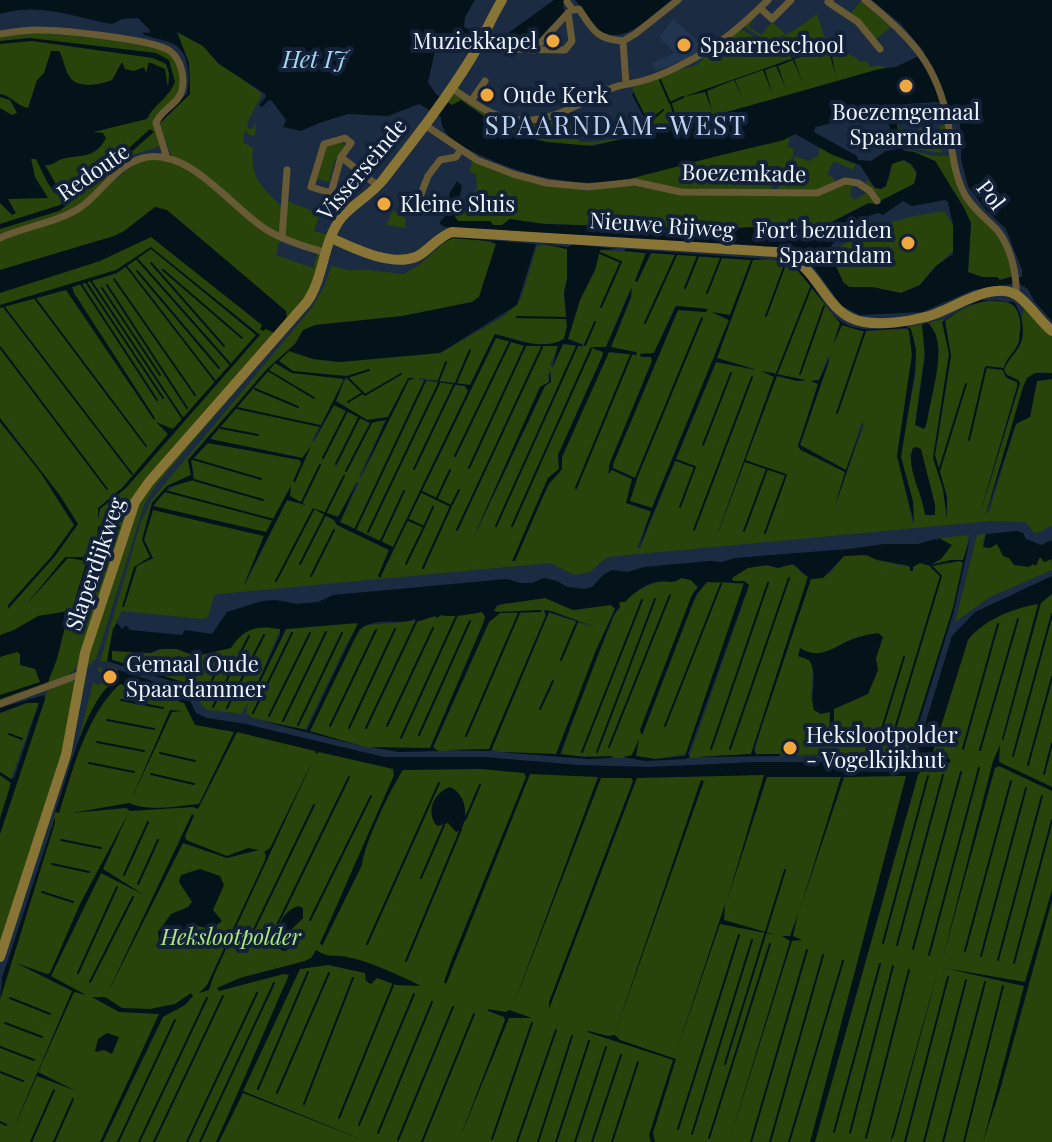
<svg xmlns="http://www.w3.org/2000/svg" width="1052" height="1142" viewBox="0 0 1052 1142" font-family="'Playfair Display',serif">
	<rect width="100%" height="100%" fill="#1b2b41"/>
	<path fill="#213551" d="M673,19L705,48L687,59L656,71L652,63L675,53L659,37Z"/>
	<path fill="#28440b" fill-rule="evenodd" d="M861,1L891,27L876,39L851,13Z
		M817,14L828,48L814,50L758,71L793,60L795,66L794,59L815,52L827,51L831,57V52L835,49L855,57L860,62L867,61L870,67L879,65L887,69L621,140C586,148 538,149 505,131C489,123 472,99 452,105L447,102L454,94H458C487,115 514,131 551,122C559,120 565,116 573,113L579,142C602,143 628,136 651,129L632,88L659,79V75L697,65L705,56L711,60C754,51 782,41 817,14Z
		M754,18L749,27L761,35L772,22L785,34L768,42L742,25Z
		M741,29L763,43L717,56L714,49Z
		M31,32L107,39L163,49L175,59L180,72V88L175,98L158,113L161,146L129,156L130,161L74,209L0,236V36Z
		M177,32L203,46L219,64L242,78L262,94L247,123L248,128L252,129L256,121L255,136L249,135L245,130L243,142L253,148C249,178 264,190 285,209L287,201L320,214L314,231L328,235L321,247L317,248L277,234L172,157L159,124L190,94L189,63Z
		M894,121L900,128L909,132L926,127L930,138L940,135V126L946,125L950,148L944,150L942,148L941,153L902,147Z
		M789,137L788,148H793V156L770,190H677L629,178Z
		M342,142L345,145L334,162L329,182L317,179L326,146Z
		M820,148L853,164L856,163L853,170L834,161L827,174L835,179L833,184L817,190H777L795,156L808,161L818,156Z
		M903,148L933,156H951L956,180L1005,247L1014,279L1010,277L1000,280L996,277H982L968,272L971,223L964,208L935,161Z
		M155,158L182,165L280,239L276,255L313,268L318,252L321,254L309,293L136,494L78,667L64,678L0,702V239L74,213L137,162Z
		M903,160C913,165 917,171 917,182L879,202L865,182L868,180L873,186L889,180L892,164Z
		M472,161L517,178L585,191L633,185L665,192L818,194L839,185L852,186L850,195L854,200L868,192L874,204L868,203L824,226L796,229L783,226L710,229L625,227L530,223L510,219L502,225H493L490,221H458L455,217L458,204H462L477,189L476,174L469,172Z
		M393,210L406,219L405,228L386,225Z
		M944,211L953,225L954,250L932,270L920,285L901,293L873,287L858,289L849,287L843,282L831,256L833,251C873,226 897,218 944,211Z
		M453,238L485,241L496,244L479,297L472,302L418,314L344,323L295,344L268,368L188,460L191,475L167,486L152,503L142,540L150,557L134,567L123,607L137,565L153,558L144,540L153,509L264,535L244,587L287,500L305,504L289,496L291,486L266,532L153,506C167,484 180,488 194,474L191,460L208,443L300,460L301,464L293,481L295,482L311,446L303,458L210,439L275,363L292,373L341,378L345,381L347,378L293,371L278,361L289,351L313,359L340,362L444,351L504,316L521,299L537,246C546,245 560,244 567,249V279L564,292L567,326L564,339C542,353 516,336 494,335L470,385L419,378V380L465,386L468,391L393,547L340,522L359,483L356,482L339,516H327L334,520L337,525L389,550L378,576L380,578L496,337L525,346L558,345L550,366L553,367L563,344L583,347V344L568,339L580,300L595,270L600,250L646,253L635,281H638L651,253L751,260L730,315L712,313L729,320L652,508L630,501L636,478L613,468V464L678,310L706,312L702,308L675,306L654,353L640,354L641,357H651L652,361L608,467L633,480L626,503L651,512L637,548H640L716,362L756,369L717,358L753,260L756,259L783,261L793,265L840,323L834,344L842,325L862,331L909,329L912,355L897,456L913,524C915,497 901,480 901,457C901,414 929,368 909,327L944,319L949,354L933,458L943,489L947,518V497L935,455L951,356L945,321C968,304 985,297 1014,304L1021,323L1024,307L1052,334V373L1039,372L1027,379L986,513L989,512L1016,424L1030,417L1037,381L1052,379V525L1038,533L1033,532L1026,522L990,521L607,557L590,572L575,575L550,563L218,594L214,596L208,617L202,619L122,611L113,629L107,661H100L141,522L152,499L311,309L325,285L331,266L348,270H368L404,274L419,265L448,239ZM630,289L631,297L611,347L636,355L609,352L562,457L560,473L551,480L512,562L548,478L559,469L558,455L602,357L603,352L591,349L606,347ZM930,323L939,349L926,428L916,417L925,349L922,325ZM1022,324L1018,348L1011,354L1004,370L1007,375L1018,380L1020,383L980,516L1018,383L1005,377C1000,362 1011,358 1017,346C1020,340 1020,330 1022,324ZM828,356L829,362L800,445L846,470L862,422L864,425L834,507L845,472L801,450L798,446L818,384L812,380H819ZM767,371L806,381H797L777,375L715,540L774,377ZM551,372V382L545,386L474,538L540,387L549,382L548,374ZM411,377L414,379L409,380L361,477L359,476L386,419L370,423L334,405L314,442L312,440L342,386L336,402L367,420L388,417ZM920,449L935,505V514L925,515C922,494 913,475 910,454Z
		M253,371L156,485L144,505L96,659L85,669L142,497Z
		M986,534L982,542L997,544L1033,564L1040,557L1044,561L1051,555L1052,570L990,597L955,622L977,535Z
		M969,535L953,608L907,754L787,756L754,754L766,709L811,579L830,573L844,556C851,556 857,554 864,555C884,559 901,571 920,563L931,566L959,561L951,560L930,565L941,559L951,545L940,538ZM872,634L883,637L876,658V675L868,693L834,709V727L828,741L831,726L830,712L811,701L813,666L810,660L798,656L801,649C820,660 833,647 852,639C858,637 865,636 872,634Z
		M787,564L797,566L801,573L808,577L751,754L689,758L749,586L745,581H733L732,578C744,566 762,563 778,568Z
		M681,578L691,580L698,589L692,595L640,730L642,735L692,605L704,583L719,581L745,585L686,754L655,759L636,756L639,739L632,756L623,758L561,755L581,696L620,602C632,596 641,587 655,583C665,579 672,585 681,578Z
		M1052,585V1142H0V997L54,817L72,765L93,683L100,685L103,674L98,671L99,666L106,672L109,666L118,669C115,684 104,691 98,705L120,681L187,700L200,721L359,757L628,772L899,769L927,761L967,629Z
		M545,598L573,610L610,605L615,608L556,754L500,752L490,749L549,613L595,628L551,611L544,612L546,615L490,749L438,751L433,748L489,622L500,613L541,612H498L494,611C501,599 531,599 545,598Z
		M482,612L486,617L483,624L430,748H370L310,732L351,642L365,625C387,624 412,622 433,617C448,613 467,615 482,612Z
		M351,622L359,625L346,645L305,730L253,718L246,713L248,703L241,714L208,710L202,706L192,685L111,659L112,651L116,650C127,651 144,655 153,652C161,650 169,647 177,649C189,651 195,657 207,654C243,646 235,621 280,629L251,700L286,629Z
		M69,680L76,682L61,761L0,946V834L48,690Z
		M34,701L39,702L11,779L0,772V713Z
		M0,775L11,783L0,819Z"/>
	<path fill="#041219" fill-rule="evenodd" d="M0,0H475L465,17L464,27L476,33L500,39L554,0H569L563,5L565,11L532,46C499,46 469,35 436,34L431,44L436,47L428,82L436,94L452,105L461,100L507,133L547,142L592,146L699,120L879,69L896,67L925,53L901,24L872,0H1052V321L1034,301L1028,289L1018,283L973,290L922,312L860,315L842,306L810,262L791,249L445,227L439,223L449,212V194L457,181L462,186L455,217L458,221H490L493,225H502L510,219L544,224L608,226L710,229L783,226L796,229L824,226L869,203L874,204L914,184L917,173L911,164L904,160L892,164L886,186L881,189L875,188L860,165L833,155L795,134L784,140C747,149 709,158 672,168C650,173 628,181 606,182C560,185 517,173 476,153C461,146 440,136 441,117L419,104L388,116L348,114L319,123L301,131L283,127L286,120L272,101L269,100L262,107L259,105L266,97L265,94L219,64L203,46L177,32L189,63L190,94L159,124L158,121L187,94C190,80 190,53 175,45C166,40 153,38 144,35L143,32L149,33L150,30L138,18L122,19L112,24C72,17 41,2 0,14ZM936,102L951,106L956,110L961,131V159L968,186L986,210L1006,229L1022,270V277H1010L1000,280L997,277H982L968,272L971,223L964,208L935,161L914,152L904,151L902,147L893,108L906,104ZM885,111L896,149L886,151L871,161L858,160L857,156L814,132L815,127ZM945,200L948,202L953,225V254L936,266L920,285L901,293L872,287H849L843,282L829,250C835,236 850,237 856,220L878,213L883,215L903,201L912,206Z
		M575,0H671C652,15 620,52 594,26C587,19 582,8 575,0Z
		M30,38L156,53L169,60L175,82C169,98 154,104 147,119L93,132L103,133L106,138C95,160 80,154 62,159C54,162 53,166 45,165L64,198C50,194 43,172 36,159H31L35,177L48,198L8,199L16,213L12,215L0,203V108L12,115L17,113L10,100L0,97V94C12,96 17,106 28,108L37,80L44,73L51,51H59C64,59 64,68 69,76C76,89 100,85 112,80L122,62L125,69L134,71L144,67L146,73L149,62L165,69L168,88L169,74L166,64L153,58L32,41L0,44V41Z
		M786,40L793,58L828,48L831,52L836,76L829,52H815L794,59L803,83L793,60L778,66L786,89L776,66L765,70L772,93L763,70L735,80L742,97L734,80L707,91L712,111L705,92L683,97L792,59Z
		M150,129L154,132L90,188L89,184Z
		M85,188L86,190L59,211L0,229V224L60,205Z
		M155,207L167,210L286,311L287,319L274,333L266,329L263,331L260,329L262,325L151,237L100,261L0,293V270L114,236L124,231Z
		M451,237L536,244L517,305L440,353L340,362L313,359L289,351L279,361L293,371L346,376L336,401L367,420L388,417L408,378H414L409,380L361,477L386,420L370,423L334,405L313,442L344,379L292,373L275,363L210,439L302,458L311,446L295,482L293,481L301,464L300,460L208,443L191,461L194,480L169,487L153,506L266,532L291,486L290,496L306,505L287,500L243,587L264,536L153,510L144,540L153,558L137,566L124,607H122L134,567L150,557L142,540L152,503L167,486L191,475L188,460L268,368L295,344L303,330L315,325L402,316L472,302L479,297L496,244L490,241L453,238L439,245Z
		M543,244L568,247L574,244L617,249L600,250L595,270L580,300L568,339L585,346L563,344L552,368L558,346H525L496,338L380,578L378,576L389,550L337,525L334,520L310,507L338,517L358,481L340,522L393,547L468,391L465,386L418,379L470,385L495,334C517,340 543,351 564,339L567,326L564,293L567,279V249Z
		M151,247L260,335L126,488L100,509L98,520V508L122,488L168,434L156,422L173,429L256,335L151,249L117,273L72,287L74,293L155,418L154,420L66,290L0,308V305L116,270Z
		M625,249L768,259L753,260L717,358L756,370L716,362L638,550L651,511L626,503L632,479L612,470L608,474L610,463L652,361L651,357H641L640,354L654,353L676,306L708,309L706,312L678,310L613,464V468L637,479L630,501L652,508L729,320L712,312L730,315L751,260L651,253L637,282L635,281L646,253L625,251Z
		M774,259C814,260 817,316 853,327C869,332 888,328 905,326L911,329L916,349L915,371L901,457L913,501L914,523L897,456L912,355L909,331L907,328L862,331L842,325L833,344L840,323L795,267Z
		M632,287L631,297L611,347L636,352L637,355L609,352L562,457V469L548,485L515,561H512L548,478L559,469L558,455L602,357L603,352L590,347H606Z
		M981,300L1014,302C1022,313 1027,334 1019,347C1013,356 1008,360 1004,370L1007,375L1018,380L1020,383L979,517L1017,387V382L1007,378L1003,371C1006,357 1014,354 1018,344C1020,340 1019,335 1020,331C1024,294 993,297 967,306Z
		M963,308L945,321L951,356L935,455L947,497V519L943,489L933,458L949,354L942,322Z
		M927,323C951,339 930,397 927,422L924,429L915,425L925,356L922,325Z
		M831,355L800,445L846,470L865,417L835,507L845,472L801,450L798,446L818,384L811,381L819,380Z
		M550,371L551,382L545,386L473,538L540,387L549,382Z
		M761,371L806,380L797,381L777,376L715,541L774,377Z
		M1035,373H1052V379L1037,381L1030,417L1016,424L986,514L1023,387L1027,378Z
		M0,418L59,494L78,524L56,555L8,609V605L51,557L74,525L40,472L0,422Z
		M916,447L921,449L935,505V515H925C923,494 905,467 913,448Z
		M98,526L101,527L102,536L81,597L75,599L87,561L68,558L26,605L65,557H90L97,539Z
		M1017,531L1023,533L1026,539L1041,545L1052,540V559L1044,562L1040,557L1036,566L1033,564L1029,567L1014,565L1009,558L1003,556L997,544L990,548L983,547L986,534Z
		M938,538L952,545L941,559L930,565L951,560H963L970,539L953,614L910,752L906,756L787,755L907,754L953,608L963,563L960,561L931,566L920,563L913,567V571H910V567L906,565L877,560L866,555L844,556L823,578L811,579L754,749L756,754H781L779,756L695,757L751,754L808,577L793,564L778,568L767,565L748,568L732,578L733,581H744L749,585L688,754L690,757L686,759L645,761L623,757L632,755L639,739L636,756L655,759L685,756L744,583L707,582L696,595L642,735L640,730L692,595L698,587L691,580L681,578C671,585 667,580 657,582C645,584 632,594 625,602H619L620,607L613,616L560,754L585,757L613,756L610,758L588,759L500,752L556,754L596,650L615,609L611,605L573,610L545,598L497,605L494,611L498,612L540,610L542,612L500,613L489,622L433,747L438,751L399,752L370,747L430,748L483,624L485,617L482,612C473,614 450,618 441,615L437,618L435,616L416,622L415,619C398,626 377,616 359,630L310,731L361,746L258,720L307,730L358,623L286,629L251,701V697L280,635V629C257,625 244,628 231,648L195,656L177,649H159L151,653L112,651V660L186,683L194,688L107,661L113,629L117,623L122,629L126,625L130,630L182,635L185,630L212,634L227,612L262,601L276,600L297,604L318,602L333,595L507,579L520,583H532L544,578L557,581L567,587L585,589L592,587L603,575L612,570L628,572L644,567L709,561L722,562L735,558L849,549L884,544H918L935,539L937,541Z
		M1052,576V594L1041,603L1003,741L1002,739L1038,604C1014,608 983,620 968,640L933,752L936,755L948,757L951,762L922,770L918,775L815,1142H810L812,1135L906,776L844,777L800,909L841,777H767L727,901L764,775L637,778L549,1009V1002L633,781L631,778H601L513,1006L598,777L530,774L446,984L444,982L451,962L526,777L524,773L481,769L403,770C391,788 364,844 362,865L322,946L320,943L326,930L394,775L393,769L319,752L316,754L315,751L237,732L198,809L193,807L130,811L126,808L72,813L129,803C148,812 178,806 199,804L234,732L195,725L184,703L120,684C87,714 72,771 59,813L55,812C68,776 80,723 103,692C107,687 112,684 116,679L112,676L116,677L118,670L186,692L196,713L207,718L246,724L384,757H485L579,765L650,767L756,762H910L916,754L952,636L975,612Z
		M544,610L551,611L595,627L549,612L491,751L446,750L489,749L546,615Z
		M69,611L57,659L48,682L0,699V695L40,682L35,669L20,665V654L17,652L0,657V635L14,630L38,616Z
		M878,633L883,637L876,658L878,670L868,694L834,709V727L829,742L830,712L821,714L814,710C809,694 819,675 809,660L798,656L800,648C820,661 834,647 853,639C861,636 870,634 878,633Z
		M44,695L45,699L0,834V819L11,783L0,775V772L11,779L14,778L39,703H26L0,713V708Z
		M170,710L183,711L172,712L131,800Z
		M1000,745L999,762L1052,787V791L999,766L995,768L942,961L993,761Z
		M314,758L214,975L209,990L199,993L207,985L265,860L266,855L264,852L270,848Z
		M701,780L704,781L700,792L616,1030Z
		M450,787C466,794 469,816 461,830L456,832L448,823L437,826C425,812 434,792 450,787Z
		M128,814L103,869L144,895L101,873L51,976L86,995L74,992L38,1072L76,1091L37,1076L12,1132L72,991L16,963L47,974L50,973L80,904Z
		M192,814L194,816L185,836L186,840L227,856L248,848L259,850L227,858L183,843L106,996Z
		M55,817V823L0,1000L2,978Z
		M200,869L220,876L224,885L213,910L222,921L211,929L193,925L190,928L191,942L181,948L159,941L158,932L171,914L188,907L192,902L179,882L181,875Z
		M1052,890V900L1000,1090L983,1142L1024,986L944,968L1025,982Z
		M725,904L724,920L776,935L720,924L676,1053Z
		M298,906L303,908V918L291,930L293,946L285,951L281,950C273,934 280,912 298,906Z
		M798,914L793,936L802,940L792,941L729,1142L790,941L782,936H790Z
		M316,950C330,959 333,954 347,957C369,961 401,976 421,986L396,985L377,978L371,984L366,981L365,973L328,965L300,969L243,1091L368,1142L243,1093L219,1142H216C241,1087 265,1029 289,975L284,974L219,991L217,988L240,978L305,961L311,958Z
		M938,970L894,1135L890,1142Z
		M191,993L193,996L185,1005L163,1017L103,1142H100L159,1014L119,1012L92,997H105L122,1008L150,1009L175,1004Z
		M488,1009L506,1012L509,1010L532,1018H509L459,1140L505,1020L504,1017L488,1011Z
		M589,1031L608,1036L615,1035L620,1040L676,1059L653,1133L655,1142H651L649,1135L673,1060L587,1032Z
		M107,1033L119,1037L112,1054L104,1050L95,1052L98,1039Z"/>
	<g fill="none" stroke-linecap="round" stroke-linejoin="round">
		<path stroke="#041219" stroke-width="2" d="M660,80L670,103L683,97
			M633,94L648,123
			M671,104L676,120
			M651,128L648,123L663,110
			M600,253L621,262L601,307
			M137,259L230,364
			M151,263L224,346
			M127,267L215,381
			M163,270L242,338
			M137,271L219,368
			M114,279L195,395
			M91,281L183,419
			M86,282L163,398
			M81,284L157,400
			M107,285L187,408
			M102,288L160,375
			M685,288L698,256
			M707,293L721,258
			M34,297L146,446
			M4,307L132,474
			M766,316L786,262
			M517,317L566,318
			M645,323L676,255
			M585,345L595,322
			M0,347L107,489
			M269,371L314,398
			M777,373L811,287
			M800,374L824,306
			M347,377L365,395L401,374
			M347,377L369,370
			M439,380L446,362
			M456,383L470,350
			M255,389L298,407
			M348,402L361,394
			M237,408L320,426
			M837,413L865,331
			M221,428L258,435
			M969,440L986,367L1003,369
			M703,445L731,373
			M455,456L510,342
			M323,458L347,411
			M193,459L261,479
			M676,460L695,467L680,507
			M745,461L786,475L765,533
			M336,464L359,418
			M469,468L525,346
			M414,469L454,385
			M346,471L371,423
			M939,471L966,384
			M636,478L702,318
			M194,480L263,500
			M576,488L631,355
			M165,491L274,520
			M422,492L451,506L423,568
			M437,498L450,470
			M302,502L320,465
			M452,504L459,490
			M326,512L344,476
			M496,526L577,346
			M512,526L591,349
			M424,527L433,507
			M355,530L425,381
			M457,530L542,347
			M694,530L752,377
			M744,531L767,469
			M368,532L439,383
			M380,543L404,491
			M300,564L325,515
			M406,564L424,527L409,520
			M311,576L334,530
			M276,581L313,510
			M561,660L577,622
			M206,693L220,663
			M121,700L163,708
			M213,707L249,636
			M227,708L264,635
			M540,709L553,681
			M253,713L292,633
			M269,716L310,633
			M107,720L154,729
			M283,721L326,632
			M298,725L342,633
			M330,726L376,630
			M387,726L433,628
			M665,726L721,584
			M349,728L395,629
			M366,728L416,622
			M9,734L22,739
			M419,735L470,621
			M466,736L519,613
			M401,738L457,615
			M97,742L144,751
			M878,742L904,657
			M891,742L941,576L931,566
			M609,747L670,595
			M711,749L768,583
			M730,749L789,578
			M963,749L998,624
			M980,750L1018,619
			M582,752L642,600
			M597,752L655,599
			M160,753L195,761
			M1013,756L1052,614
			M89,763L134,772
			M1028,765L1052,677
			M151,774L194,784
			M1044,774L1052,743
			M465,820L480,785
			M61,840L101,848
			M52,864L89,872
			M124,875L148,822
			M421,878L444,825
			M138,884L158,840
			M42,892L73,902
			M310,920L371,796
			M248,942L314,805
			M883,943L928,776
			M268,944L349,777
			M367,944L439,783
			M897,945L943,775
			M913,949L961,772
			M965,951L1011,781
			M929,955L979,768
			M981,956L1026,788
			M998,960L1042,796
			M406,961L461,829
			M1014,963L1052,820
			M78,973L117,887
			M90,982L133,897
			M10,998L50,1014
			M5,1023L42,1037
			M0,1047L34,1060
			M725,1064L785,870
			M0,1072L23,1081
			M258,1089L308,972
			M277,1093L329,973
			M304,1104L353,978
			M339,1118L393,985
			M0,1122L6,1125
			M359,1125L414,994
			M678,1129L739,935
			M834,1132L880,964
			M378,1133L432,1002
			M850,1133L893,966
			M692,1134L752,940
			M709,1138L770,944
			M866,1138L909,970
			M492,1139L532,1023
			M398,1140L453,1007
			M31,1142L54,1090
			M54,1142L73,1099
			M118,1142L175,1020
			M139,1142L207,998
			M154,1142L223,996
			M187,1142L257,993
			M200,1142L274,983
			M422,1142L474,1014
			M517,1142L556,1030
			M538,1142L572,1036
			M556,1142L589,1041
			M575,1142L606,1047
			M592,1142L621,1055
			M612,1142L638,1062
			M751,1142L807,950
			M770,1142L823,955
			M789,1142L843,961
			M905,1142L948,977
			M924,1142L966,980
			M943,1142L985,982
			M964,1142L1003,986"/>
		<path stroke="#675a35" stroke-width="7" d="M830,0L828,2L858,22L880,49
			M865,0C910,36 938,65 948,123C952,147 953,173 965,195C973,209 987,219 998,231C1011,248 1017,274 1016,295
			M567,2L573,10L579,9C593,30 596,39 623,41
			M760,8L772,19L791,0
			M0,34C12,32 25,30 37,30C60,30 153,39 170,51C181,59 185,77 182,90C179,104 161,109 156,123L167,158
			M623,41L635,34L678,0
			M623,41L626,84
			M502,49L565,50L572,41L568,13
			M534,50L568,13
			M452,88C472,102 493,118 518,120C555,123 583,100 615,87C622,84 627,85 633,83C650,80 670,71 685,63C715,49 745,23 768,0
			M471,101L485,81
			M425,125L477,160L513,174L547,183L588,187L635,182L681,192L817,193L845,181L858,183L870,191L877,201
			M341,157L331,193L311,187L324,144L345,138L351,143L341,157L378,186
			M424,212L419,199L428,176L440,160L456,157L461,149
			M0,238C26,226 57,223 81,207C102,192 116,165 143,158C189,146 232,209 267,230C285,241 305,247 324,252
			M282,238L287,170
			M0,704L81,674"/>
		<path stroke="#887435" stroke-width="10" d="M331,238C354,248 390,267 416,257C429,251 437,237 452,232L776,252C821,261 822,316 864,322C882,325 907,322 925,317C950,312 992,278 1018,296C1030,305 1040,321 1052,331
			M0,957L66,755L85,653L135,502L149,482L307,302C325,276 322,242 342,217C354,203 371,195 383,180C413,141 444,102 470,60C482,41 490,20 502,0"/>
	</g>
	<g fill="#f0a73e" stroke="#122137" stroke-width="3">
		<circle cx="553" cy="41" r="8"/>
		<circle cx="684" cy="45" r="8"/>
		<circle cx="906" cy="86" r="8"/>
		<circle cx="487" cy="95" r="8"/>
		<circle cx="384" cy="204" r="8"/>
		<circle cx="908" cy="243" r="8"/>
		<circle cx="110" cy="677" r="8"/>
		<circle cx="790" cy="748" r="8"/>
	</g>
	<g text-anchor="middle" stroke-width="8" stroke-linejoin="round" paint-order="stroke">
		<g font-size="22" fill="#eef4fd" stroke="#122137" text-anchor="start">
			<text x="537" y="49" text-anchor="end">Muziekkapel</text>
			<text x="700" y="53">Spaarneschool</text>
			<text x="503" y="103">Oude Kerk</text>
			<text x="906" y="120" text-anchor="middle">Boezemgemaal<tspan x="906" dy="25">Spaarndam</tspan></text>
			<text x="400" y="212">Kleine Sluis</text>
			<text x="892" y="238" text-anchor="end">Fort bezuiden<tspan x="892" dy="25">Spaarndam</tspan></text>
			<text x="126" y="672">Gemaal Oude<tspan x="126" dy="25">Spaardammer</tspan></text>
			<text x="806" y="743">Hekslootpolder<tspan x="806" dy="25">- Vogelkijkhut</tspan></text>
		</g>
		<g font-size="22" fill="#eef4fd" stroke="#122137">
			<text transform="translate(362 169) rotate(-50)" y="8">Visserseinde</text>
			<text transform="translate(93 172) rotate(-35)" y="8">Redoute</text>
			<text transform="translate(744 173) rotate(1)" y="8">Boezemkade</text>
			<text transform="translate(991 195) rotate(52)" y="8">Pol</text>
			<text transform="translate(662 225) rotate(4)" y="8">Nieuwe Rijweg</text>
			<text transform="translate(95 564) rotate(-71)" y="8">Slaperdijkweg</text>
		</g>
		<g font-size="22" font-style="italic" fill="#abea7a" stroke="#122137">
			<text x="231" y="945">Hekslootpolder</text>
		</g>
		<g font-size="24" font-style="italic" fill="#a4d6ef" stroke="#122137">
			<text x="315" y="68">Het IJ</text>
		</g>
		<g font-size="26" letter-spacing="2" fill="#bed3f0" stroke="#122137">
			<text x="616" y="135">SPAARNDAM-WEST</text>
		</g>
	</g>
</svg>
